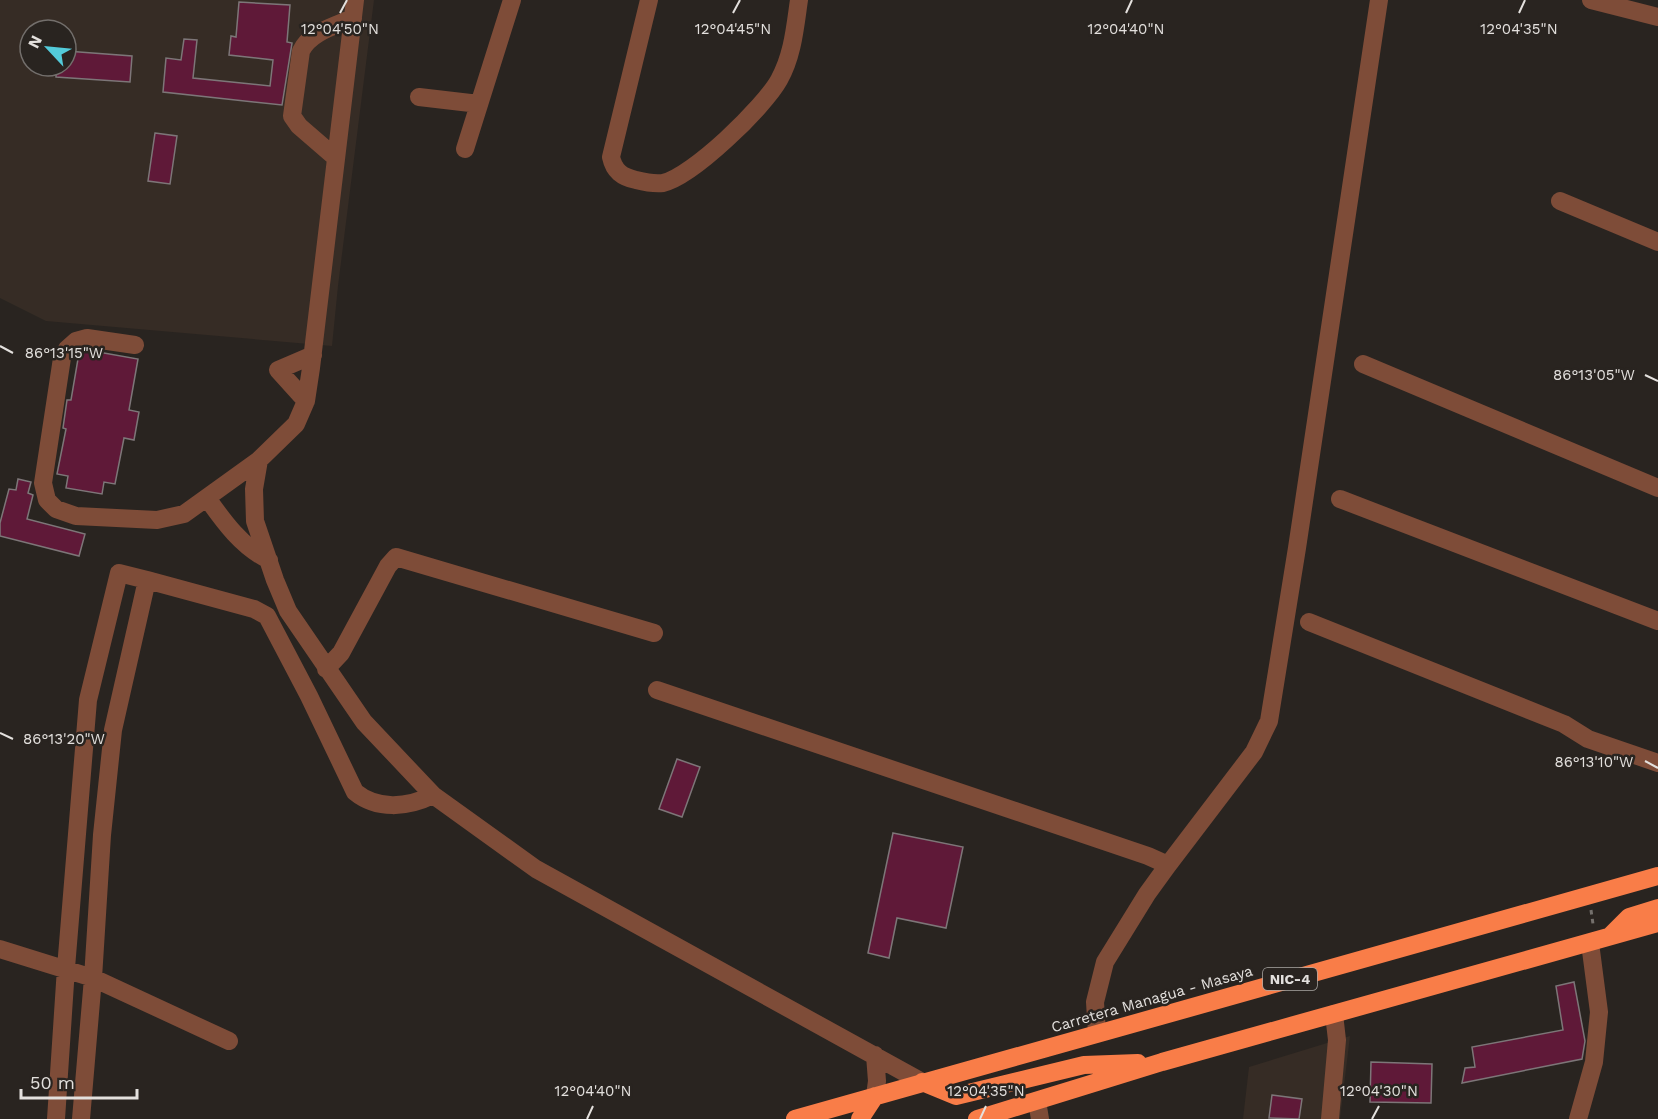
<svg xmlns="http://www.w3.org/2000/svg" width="1658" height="1119" viewBox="0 0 1658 1119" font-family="'Work Sans',sans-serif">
	<rect width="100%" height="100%" fill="#292420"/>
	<path fill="#362c25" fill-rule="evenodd" d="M0,0H374L338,286L332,346L46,321L0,298ZM30,30H66V66H30Z
		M1350,1036L1340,1119H1243L1249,1067Z"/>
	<path fill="#5f1938" stroke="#7d7678" stroke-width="1.5" d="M239,2L290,5L287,42L292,43L282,105L163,92L166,58L181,60L184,39L197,40L193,78L270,86L273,60L229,55L231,36L236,37Z
		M66,51L132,56L130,82L56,77V66H66Z
		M155,133L177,136L170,184L148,181Z
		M87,350L138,359L129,410L139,412L134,440L124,438L115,484L104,482L102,494L66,488L68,476L57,474L66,429L63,428L67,400H71L79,353Z
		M18,479L31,482L28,493L33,495L27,519L85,534L79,556L0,536V523L9,489L16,490Z
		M677,759L700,767L682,817L659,809Z
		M893,833L963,847L946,928L897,918L889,958L868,953Z
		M1574,982L1585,1041L1582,1059L1462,1083L1465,1068L1475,1067L1472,1047L1563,1030L1556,986Z
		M1371,1062L1432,1064L1431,1103L1370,1102Z
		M1272,1095L1302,1099L1299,1119L1269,1118Z"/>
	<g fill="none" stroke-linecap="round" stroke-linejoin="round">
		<path stroke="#74706c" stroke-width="3" stroke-dasharray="4.5 4.5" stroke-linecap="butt" d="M1591,910L1593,924"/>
		<path stroke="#7e4c38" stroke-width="18" d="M649,0L611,157C614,171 622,177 636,180C644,182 655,184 663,183C693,176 764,107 779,80C793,55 795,27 799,0
			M1591,0L1658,17
			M419,97L479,104
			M465,149L512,0
			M336,158L299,126L292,116L301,51C310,32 335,26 353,18
			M1560,201L1658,242
			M135,345L87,338L76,341L67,349L62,358L43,483L47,500L56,509L76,516L157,520L184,514L259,460L296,424L306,401L311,368L355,0
			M1363,364L1658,488
			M306,401L278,370L313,355
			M259,460L254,489L255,521L275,580L288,611L364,722L433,795L536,869L922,1082
			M207,498C224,522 242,547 269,560
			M1340,499L1658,621
			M147,580L254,609L267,616L309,696L355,792C377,810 407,808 433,795
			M1309,622L1564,724L1588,739L1658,763
			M326,669L341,653L388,566L396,557L654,633
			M657,690L1148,856L1168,865
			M0,949L93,978L229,1041
			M1097,1033L1095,1002L1105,962L1147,894L1168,865L1254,752L1269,721L1297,548L1379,0
			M875,1096L877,1081L875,1055
			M1037,1101L1040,1119
			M56,1119L66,968L88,700L119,573L147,580L113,730L102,835L93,978L81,1119
			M1330,1119L1337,1040L1334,1014
			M1578,1119L1594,1062L1599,1012L1590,943"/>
		<path stroke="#f97d48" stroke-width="18" d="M1611,935L1629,917L1658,908
			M922,1082L956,1096L1084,1065L1138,1063
			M795,1119L1658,876
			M860,1119L875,1096
			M977,1119L1162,1062L1658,923"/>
	</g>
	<path fill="none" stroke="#e3e0dd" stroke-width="2" d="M340,13L347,0M733,13L740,0M1126,13L1132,0M1519,13L1525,0M0,346L13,353M1645,375L1658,381M0,733L13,739M1645,761L1658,768M587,1119L593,1106M980,1119L986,1106M1372,1119L1379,1106"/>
	<g text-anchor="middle" stroke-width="5" stroke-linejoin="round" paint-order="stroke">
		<rect fill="#292420" stroke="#aba8a4" stroke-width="1.5" x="1263" y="968" width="54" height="22" rx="4.5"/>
		<g font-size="14" font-weight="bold" fill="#e3e0dd">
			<text x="1290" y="984">NIC-4</text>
		</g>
		<g font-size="15" fill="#e3e0dd" stroke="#292420">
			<text transform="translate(1152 999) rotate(-16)" y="5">Carretera Managua - Masaya</text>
		</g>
	</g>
	<g font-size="15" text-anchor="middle" fill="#e3e0dd" stroke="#292420" stroke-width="5" stroke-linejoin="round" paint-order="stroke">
		<text x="733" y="34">12°04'45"N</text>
		<text x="1126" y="34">12°04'40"N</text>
		<text x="1519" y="34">12°04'35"N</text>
		<text x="340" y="34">12°04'50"N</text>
		<text x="64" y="358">86°13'15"W</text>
		<text x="1594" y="380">86°13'05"W</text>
		<text x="64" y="744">86°13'20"W</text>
		<text x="1594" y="767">86°13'10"W</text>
		<text x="593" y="1096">12°04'40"N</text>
		<text x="986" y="1096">12°04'35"N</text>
		<text x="1379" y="1096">12°04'30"N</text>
	</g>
	<g transform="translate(48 48) rotate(296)"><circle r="28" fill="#292420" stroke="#736f6c" stroke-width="1.5"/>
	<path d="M0-4.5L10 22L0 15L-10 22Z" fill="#53cbda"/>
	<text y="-9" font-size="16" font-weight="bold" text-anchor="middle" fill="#e3e0dd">N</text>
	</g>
	<path d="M21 1089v9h116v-9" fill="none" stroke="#e3e0dd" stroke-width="3"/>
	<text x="30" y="1089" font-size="18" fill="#e3e0dd" stroke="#292420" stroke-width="4.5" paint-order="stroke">50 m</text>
</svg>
